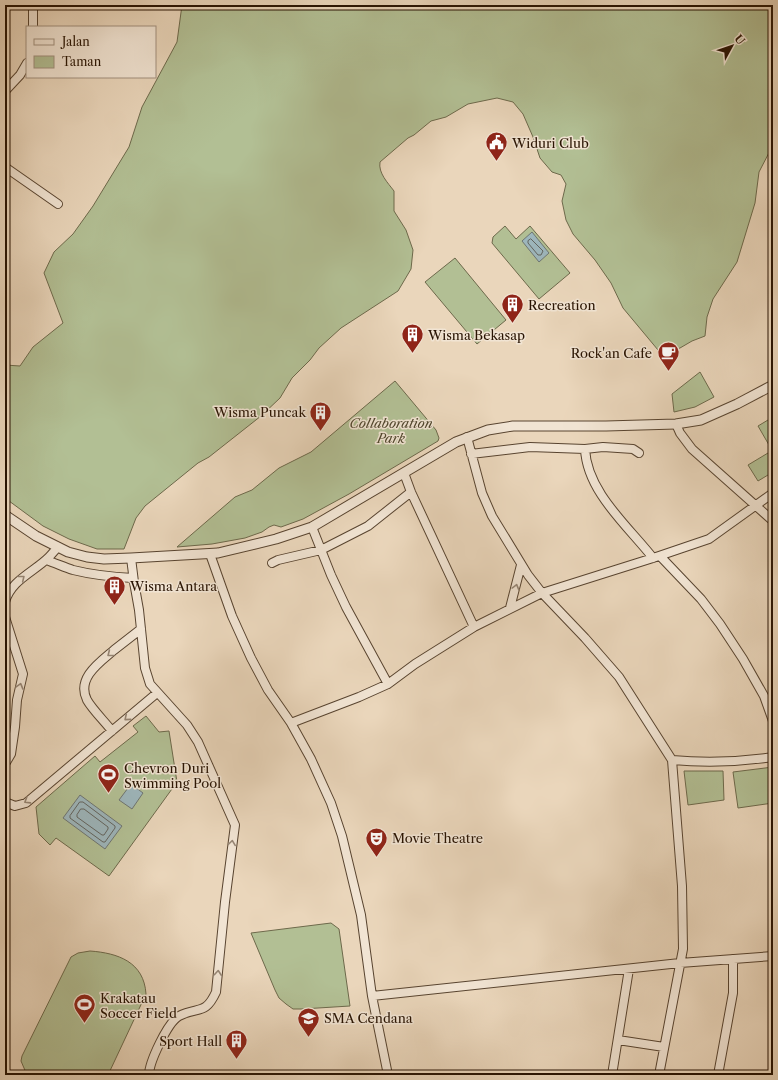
<svg xmlns="http://www.w3.org/2000/svg" width="778" height="1080" viewBox="0 0 778 1080" font-family="'Libre Caslon Text',serif">
	<rect width="100%" height="100%" fill="#ead6bb"/>
	<filter id="stains"><feTurbulence type="fractalNoise" baseFrequency=".005" numOctaves="4"/><feColorMatrix values="0 0 0 0 .2 0 0 0 0 .09 0 0 0 0 .02 0 0 0 .5 -.17"/></filter>
	<radialGradient id="worn" r=".72"><stop offset=".6" stop-color="#630" stop-opacity="0"/><stop offset="1" stop-color="#630" stop-opacity=".3"/></radialGradient>
	<path fill="#b2bf94" stroke="#6d694b" d="M182,5H773V145L759,172L755,203L737,262L713,299L707,317L705,336L692,341L680,348L671,351L658,350L623,308L611,283L595,260L573,234L566,220L562,201L566,184L561,175L552,172L540,158L533,137L523,114L513,102L497,98L468,104L446,117L431,121L414,135L408,138L380,162C378,173 388,183 394,191V211L406,230L413,250L411,269L398,291L341,328L319,348L310,360L292,378L280,398L261,416L209,457L198,463L145,506L136,518L124,549H97L69,539L43,526L5,498V365L20,366L33,347L63,323L44,273L54,252L73,234L93,206L129,147L142,107L177,42Z
		M505,226L516,239L530,226L570,273L539,299L492,243L493,237Z
		M455,258L506,320L477,344L425,282Z
		M700,372L714,397L695,407L674,412L672,394Z
		M395,381L436,430L439,438L438,441L349,494L303,519L281,527L274,525L269,527L262,532L245,538L212,544L177,547L235,497L252,490L279,468L311,452Z
		M773,417V442L769,445L758,426Z
		M773,450V472L758,481L748,465Z
		M146,716L159,732L169,731L177,782L109,876L56,838L50,845L39,834L36,807L95,756L100,762L138,732L133,726Z
		M773,767V803L738,808L733,772Z
		M684,771H723L724,800L688,805Z
		M331,923L339,929L350,1006L302,1009H293L286,1004L279,998L275,990L251,933Z
		M90,951C118,953 144,962 146,994L108,1075H27L21,1061L22,1056L71,957L78,953Z"/>
	<path fill="#9db6bc" stroke="#6e7572" d="M532,232L549,253L539,262L522,241Z
		M131,784L143,793L132,809L119,800Z
		M80,795L122,826L105,849L63,818Z"/>
	<g fill="none" stroke-linecap="round" stroke-linejoin="round">
		<path stroke="#62645f" stroke-width="1" d="M531,239L543,251L541,255H538L528,243V241Z
			M80,802H83L115,826V828L105,842H103L70,818V816Z
			M81,809H84L108,827V829L104,835H102L77,817V815Z"/>
		<defs>
			<path id="minor" d="M33,27V5
				M5,91L20,75L27,63
				M5,167L58,204
				M676,424L680,433L692,449L773,521
				M467,437L482,493L492,516L528,575L542,593L585,638L619,677L672,760L682,886L683,949L659,1075
				M585,449C587,492 628,526 653,558
				M471,454L530,447L585,449L603,447L633,449L639,453
				M404,473L411,492L474,627
				M312,527L331,575L346,607L388,684
				M210,554L232,616L251,658L268,690L291,723L311,759L331,803L342,836L361,915L372,996
				M660,556L701,599L720,624L743,659L764,696L773,721
				M131,558L134,582L139,610L145,668L150,684L187,725L198,742L235,825L225,902L216,992C205,1016 198,1006 179,1016C168,1022 149,1062 149,1075
				M46,560C55,563 64,567 73,570C93,575 113,577 133,578
				M272,563L278,560L321,550L368,526L411,492
				M5,602C11,580 34,572 49,557C52,554 55,550 58,547
				M510,608L521,565
				M5,617L23,674L17,700L15,727L11,754L5,764
				M291,723L359,697L388,684L415,664L474,627L542,593L653,558L709,539L773,493
				M112,731C105,722 92,709 87,700C76,678 100,662 114,650C123,643 132,636 141,629
				M672,760C706,763 739,762 773,757
				M5,802L15,806L26,803L157,693
				M618,1040L664,1047
				M388,1075L372,996L680,963L773,956
				M612,1075L629,969
				M718,1075L733,993V959"/>
			<path id="tertiary" d="M5,515L36,536L68,552L87,557L104,559L131,558L218,553L276,539L312,527L456,442L488,430L513,426H606L676,424L701,420L737,404L773,385"/>
		</defs>
		<use href="#minor" stroke="#584430" stroke-width="10"/>
		<use href="#tertiary" stroke="#584430" stroke-width="11"/>
		<use href="#minor" stroke="#f1e4d3" stroke-width="8"/>
		<use href="#tertiary" stroke="#f1e4d3" stroke-width="9"/>
	</g>
	<defs><path id="oneway-chevron" d="M-2-3.5L2.5 0L-2 3.5" fill="none" stroke-width="1.6" stroke-linecap="round" stroke-linejoin="round"/></defs>
	<g stroke="#978675">
		<use href="#oneway-chevron" transform="translate(22 578) rotate(-39)"/>
		<use href="#oneway-chevron" transform="translate(516 587) rotate(-75)"/>
		<use href="#oneway-chevron" transform="translate(110 654) rotate(142)"/>
		<use href="#oneway-chevron" transform="translate(20 686) rotate(-74)"/>
		<use href="#oneway-chevron" transform="translate(127 718) rotate(140)"/>
		<use href="#oneway-chevron" transform="translate(27 801) rotate(148)"/>
		<use href="#oneway-chevron" transform="translate(232 843) rotate(-82)"/>
		<use href="#oneway-chevron" transform="translate(218 973) rotate(-85)"/>
	</g>
	<defs>
		<symbol id="civic-pin" viewBox="-11 -11 22 30"><path d="M0 17L-7.5 6A9.5 9.5 0 1 1 7.5 6Z" fill="#8f2418" stroke="#f1e4d3"/><path d="M-.6-6.5H3V-4.5H.6V-3L4-1V1h2V6H-6V1h2V-1L-.6-3ZM-1.2 2.5V6h2.4V2.5Z" fill="#fff"/></symbol>
		<symbol id="building-pin" viewBox="-11 -11 22 30"><path d="M0 17L-7.5 6A9.5 9.5 0 1 1 7.5 6Z" fill="#8f2418" stroke="#f1e4d3"/><path d="M-4-6H4V6H1V3H-1V6H-4ZM-2.5-4.3h1.7v1.8h-1.7ZM.8-4.3h1.7v1.8H.8ZM-2.5-1h1.7V.8h-1.7ZM.8-1h1.7V.8H.8Z" fill="#fff"/></symbol>
		<symbol id="cafe-pin" viewBox="-11 -11 22 30"><path d="M0 17L-7.5 6A9.5 9.5 0 1 1 7.5 6Z" fill="#8f2418" stroke="#f1e4d3"/><path d="M-5.5-4.5H6V0H3Q3 3.5 0 3.5H-2.5Q-5.5 3.5-5.5 0ZM3-3.2v2h1.7v-2ZM-6 4.5H4V6H-6Z" fill="#fff"/></symbol>
		<symbol id="stadium-pin" viewBox="-11 -11 22 30"><path d="M0 17L-7.5 6A9.5 9.5 0 1 1 7.5 6Z" fill="#8f2418" stroke="#f1e4d3"/><path d="M0-5a6.5 5 0 1 0 0 10a6.5 5 0 1 0 0-10ZM-3.5-1.8h7v3.6h-7Z" fill="#fff"/></symbol>
		<symbol id="theatre-pin" viewBox="-11 -11 22 30"><path d="M0 17L-7.5 6A9.5 9.5 0 1 1 7.5 6Z" fill="#8f2418" stroke="#f1e4d3"/><path d="M-5-5.5Q0-4 5-5.5V0Q5 5 0 6Q-5 5-5 0ZM-3.3-2.5H-1v1.5H-3.3ZM1-2.5H3.3v1.5H1ZM-2.8 1Q0 5.5 2.8 1Z" fill="#fff"/></symbol>
		<symbol id="school-pin" viewBox="-11 -11 22 30"><path d="M0 17L-7.5 6A9.5 9.5 0 1 1 7.5 6Z" fill="#8f2418" stroke="#f1e4d3"/><path d="M0-5L7-2L0 1L-7-2ZM-4 1L0 2.5L4 1V4Q0 6-4 4Z" fill="#fff"/></symbol>
	</defs>
	<g fill-rule="evenodd">
		<use href="#civic-pin" x="484" y="130" width="25" height="34"/>
		<use href="#building-pin" x="500" y="292" width="25" height="34"/>
		<use href="#building-pin" x="400" y="322" width="25" height="34"/>
		<use href="#cafe-pin" x="656" y="340" width="25" height="34"/>
		<use href="#building-pin" x="308" y="400" width="25" height="34"/>
		<use href="#building-pin" x="102" y="574" width="25" height="34"/>
		<use href="#stadium-pin" x="96" y="762" width="25" height="34"/>
		<use href="#theatre-pin" x="364" y="826" width="25" height="34"/>
		<use href="#stadium-pin" x="72" y="992" width="25" height="34"/>
		<use href="#school-pin" x="296" y="1006" width="25" height="34"/>
		<use href="#building-pin" x="224" y="1028" width="25" height="34"/>
	</g>
	<g text-anchor="middle" stroke-width="3" stroke-linejoin="round" paint-order="stroke">
		<g font-size="13" fill="#281302" stroke="#f1e4d3" text-anchor="start">
			<text x="512" y="148">Widuri Club</text>
			<text x="528" y="310">Recreation</text>
			<text x="428" y="340">Wisma Bekasap</text>
			<text x="652" y="358" text-anchor="end">Rock'an Cafe</text>
			<text x="306" y="417" text-anchor="end">Wisma Puncak</text>
			<text x="130" y="591">Wisma Antara</text>
			<text x="124" y="773">Chevron Duri<tspan x="124" dy="15">Swimming Pool</tspan></text>
			<text x="392" y="843">Movie Theatre</text>
			<text x="100" y="1003">Krakatau<tspan x="100" dy="15">Soccer Field</tspan></text>
			<text x="324" y="1023">SMA Cendana</text>
			<text x="222" y="1046" text-anchor="end">Sport Hall</text>
		</g>
		<g font-size="13" font-style="italic" fill="#51472e" stroke="#f1e4d3">
			<text x="391" y="428">Collaboration<tspan x="391" dy="15">Park</tspan></text>
		</g>
	</g>
	<rect width="778" height="1080" fill="none" stroke="#ead6bb" stroke-width="20"/>
	<rect x="6" y="6" width="766" height="1068" fill="none" stroke="#281302" stroke-width="2"/>
	<rect x="10" y="10" width="758" height="1060" fill="none" stroke="#281302"/>
	<rect x="26" y="26" width="130" height="52" fill="#f1e4d3" stroke="#a1907f"/>
	<rect x="34" y="39" width="20" height="6" fill="#f1e4d3" stroke="#a1907f"/>
	<text x="62" y="46" font-size="12" fill="#281302">Jalan</text>
	<rect x="34" y="56" width="20" height="12" fill="#b2bf94" stroke="#a1907f"/>
	<text x="62" y="66" font-size="12" fill="#281302">Taman</text>
	<g transform="translate(732 46) rotate(50)" stroke="#f1e4d3" stroke-width="3" paint-order="stroke">
	<path d="M0-3L7 15L0 10L-7 15Z" fill="#281302"/>
	<text y="-6" font-size="11" font-weight="bold" text-anchor="middle" fill="#281302">U</text>
	</g>
	<rect width="100%" height="100%" filter="url(#stains)"/>
	<rect width="100%" height="100%" fill="url(#worn)"/>
</svg>
